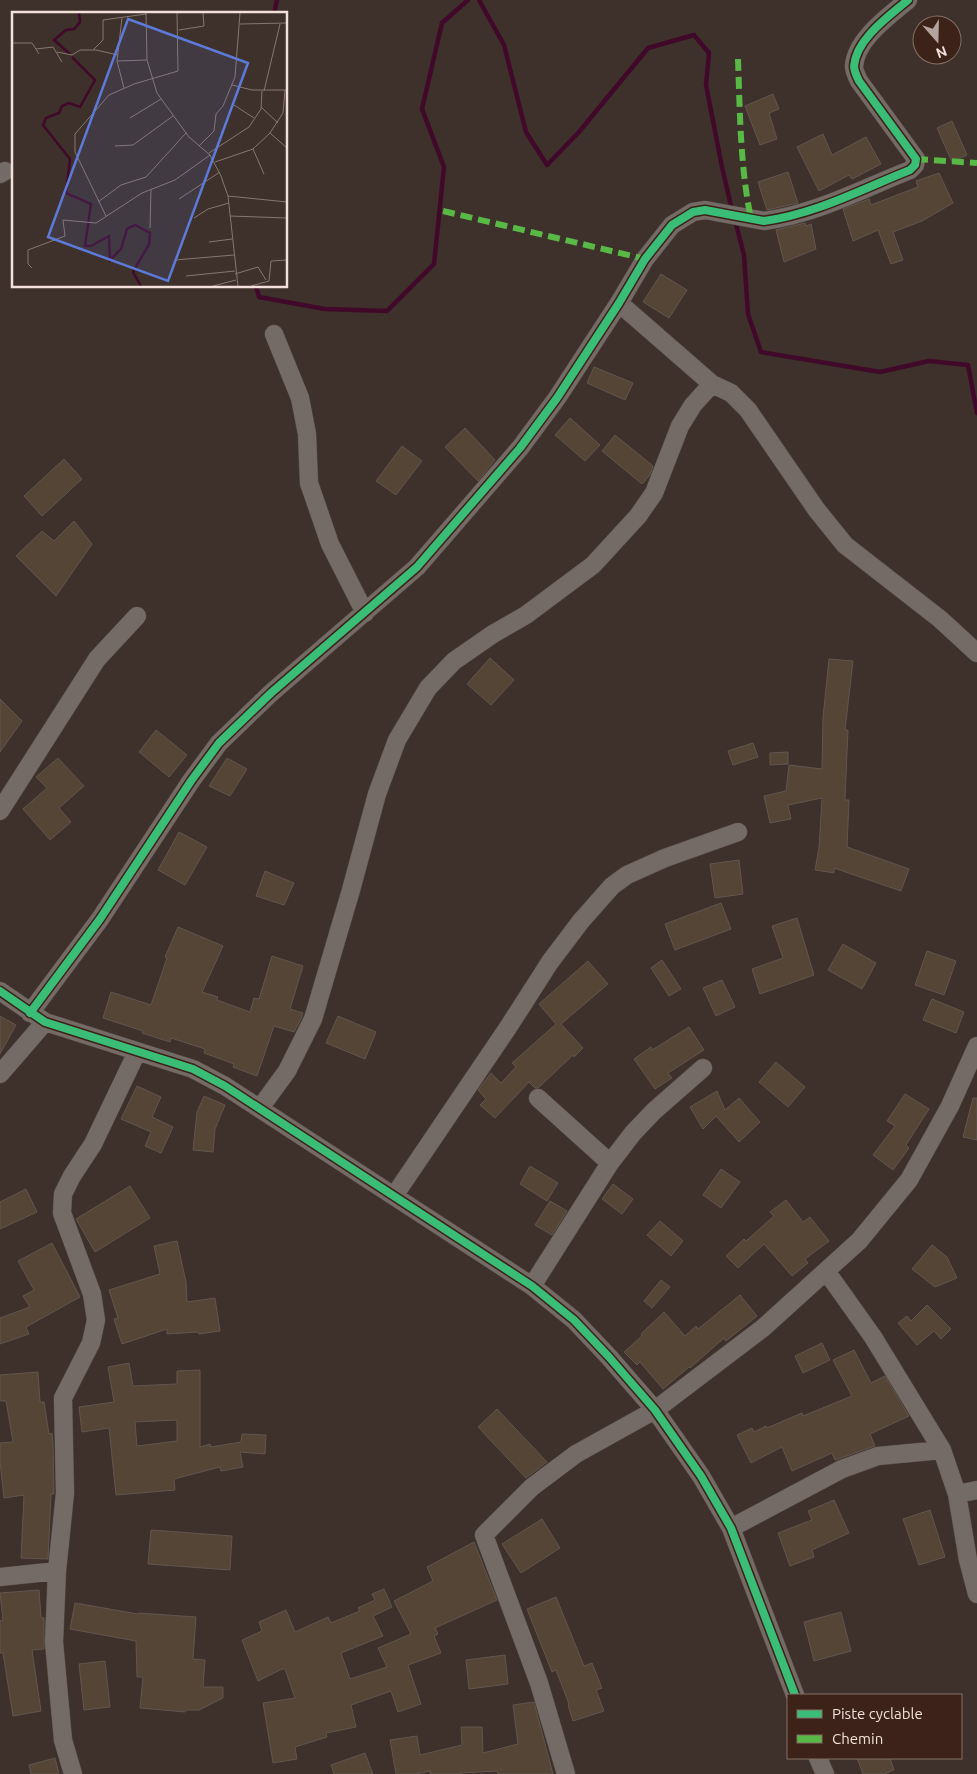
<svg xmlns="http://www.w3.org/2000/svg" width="977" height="1774" viewBox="0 0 977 1774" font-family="Ubuntu,sans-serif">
	<rect width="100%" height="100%" fill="#3e302a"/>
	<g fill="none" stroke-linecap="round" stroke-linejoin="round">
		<path stroke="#40092a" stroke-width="4.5" d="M479,0L504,45L526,132L547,165L579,132L648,48L694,35L709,53L706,85L722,167L732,210
			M274,14L277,0
			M735,220L744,255L748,314L761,352L880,372L929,361L968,365L977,413
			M256,286L259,297L325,309L387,311L434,264L444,167L422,109L442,23L468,0"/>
	</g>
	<path fill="#544537" stroke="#61564f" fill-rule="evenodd" d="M773,94L779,109L769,113L777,139L760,145L745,106Z
		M952,121L967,155L952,162L937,128Z
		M823,134L832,155L866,137L881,164L852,179L849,175L819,191L797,147Z
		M788,172L798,203L767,210L758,182Z
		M939,173L953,203L922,221L893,232L903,260L891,264L878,230L853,241L843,209L869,199L871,205L918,187L916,181Z
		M805,223L806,226L811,224L816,249L784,262L776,230Z
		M661,274L687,290L669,318L643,302Z
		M594,367L633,383L625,400L587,383Z
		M570,418L600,445L585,461L555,435Z
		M465,428L495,460L478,481L445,447Z
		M615,435L653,466L650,475L642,484L602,451Z
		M402,446L422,461L396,495L376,481Z
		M64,459L82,479L42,516L24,496Z
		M74,521L92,544L56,596L16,556L42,531L54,541Z
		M490,658L514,680L491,705L467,684Z
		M829,659L853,661L845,730H848L845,800H849L847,847L909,869L901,891L834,868V873L815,870L819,848L822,798L788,805L791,819L770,823L764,796L786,791L789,765L822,769L823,718Z
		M0,699L22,721L0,752Z
		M156,730L187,755L169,777L139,752Z
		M753,743L758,757L733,765L728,751Z
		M788,752V764L770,765V753Z
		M58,758L84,786L59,808L71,822L50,840L23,809L47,788L36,777Z
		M227,758L247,769L230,796L209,786Z
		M179,832L207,847L185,885L158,870Z
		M739,860L743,894L715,898L710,864Z
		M265,871L294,883L284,905L256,896Z
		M721,903L731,929L675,950L665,924Z
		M797,918L814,975L760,994L752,969L783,958L772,926Z
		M178,927L223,946L202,992L218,997L217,1000L250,1012L254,998L259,999L272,956L303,966L290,1009L303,1013L301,1019L294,1032L274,1026L257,1076L233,1067L234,1064L204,1053L205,1049L171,1038L170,1042L142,1033L143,1031L103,1018L111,992L151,1005L167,958L165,957Z
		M843,944L876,963L862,989L828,970Z
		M927,951L956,961L944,995L915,985Z
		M662,960L681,989L669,996L651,968Z
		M588,961L608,984L561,1024L583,1048L574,1057L573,1055L538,1088H535L529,1082L495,1118L480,1105L486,1099L478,1090L491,1073L501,1083L516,1067L512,1063L556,1024L539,1004Z
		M722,980L735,1007L716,1016L703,988Z
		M932,999L964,1012L956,1033L923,1020Z
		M0,1016L16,1025L0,1054Z
		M338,1016L376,1032L365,1059L326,1043Z
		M689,1027L704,1050L668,1073L672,1078L655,1089L634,1059L651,1047L652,1050Z
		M776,1062L805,1087L788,1107L759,1082Z
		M137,1086L161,1097L152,1117L173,1127L161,1153L145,1146L151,1132L121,1119Z
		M717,1091L725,1110L739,1098L760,1122L739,1142L716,1116L703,1129L690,1107Z
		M905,1094L929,1109L906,1145L909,1148L893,1170L873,1155L895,1126L887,1121Z
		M204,1096L225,1105L215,1129L213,1152L193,1150L197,1112Z
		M973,1098H977V1140L963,1137Z
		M530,1166L558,1183L547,1201L520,1184Z
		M721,1169L740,1182L721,1208L703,1195Z
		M613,1184L633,1199L622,1214L602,1199Z
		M130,1186L150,1218L95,1252L76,1219Z
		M26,1189L37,1212L0,1229V1202Z
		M786,1200L803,1222L810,1217L829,1241L805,1259L808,1263L792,1276L764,1244L738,1268L726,1256L744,1239L746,1241L774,1216L770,1212Z
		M550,1201L567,1211L552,1235L535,1225Z
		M660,1221L683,1241L671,1256L647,1235Z
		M177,1241L186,1282L187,1302L215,1298L220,1331L199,1334L198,1332L167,1334V1329L122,1344L114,1319L118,1318L109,1290L160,1274L154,1246Z
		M52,1243L80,1297L26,1327L29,1334L0,1344V1318L30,1307L23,1296L34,1290L18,1261Z
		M932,1245L947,1257L957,1278L935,1287L912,1269Z
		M661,1280L670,1287L652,1308L644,1301Z
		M740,1295L757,1316L726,1341L724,1338L690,1368L689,1367L663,1389L640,1362L637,1365L624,1352L642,1336L641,1334L664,1312L685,1336L696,1326L698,1329Z
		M927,1305L951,1329L941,1339L934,1331L917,1345L898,1323L907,1316L911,1321Z
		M822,1343L830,1360L803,1373L795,1356Z
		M854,1350L871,1383L885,1376L909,1416L870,1434L875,1446L835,1460L832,1453L792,1471L782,1447L751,1463L737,1435L752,1428L754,1432L766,1426L767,1428L802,1413L803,1416L852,1396L833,1360Z
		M129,1363L133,1386L177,1384V1371L200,1370V1447L210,1444L211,1447L241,1442L242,1434L266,1435L265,1454L240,1452L243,1467L221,1471L220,1467L174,1479L175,1490L116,1495L109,1428L82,1432L79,1407L114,1402L108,1367ZM177,1420V1441L137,1446L135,1422Z
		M38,1372L40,1402H44L49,1434L52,1433L53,1445L54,1493V1494H51L48,1559L21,1558L24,1495L4,1498L0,1462V1443L13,1442L6,1401H0V1375Z
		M497,1409L547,1462L526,1478L478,1427Z
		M834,1500L849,1533L812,1550L814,1557L790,1566L778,1533L812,1520L808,1511Z
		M930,1510L945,1557L919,1565L903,1519Z
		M542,1519L560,1548L521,1573L502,1544Z
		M151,1530L232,1536L230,1570L148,1564Z
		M474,1542L497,1600L435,1628L438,1634L434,1636L441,1653L408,1665L421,1704L398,1712L391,1691L351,1705L356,1727L326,1733L327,1737L295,1747L297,1759L273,1763L263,1703L295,1698L285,1669H282L258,1681L242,1640L262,1631L259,1622L286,1610L295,1632L328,1617L331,1623L360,1611L358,1608L375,1600L372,1594L384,1589L392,1607L373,1616L383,1636L341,1653L350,1679L387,1667L378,1648L411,1634L394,1601L433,1581L427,1567Z
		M39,1590L41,1617L44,1618V1649L32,1650L41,1711L13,1716L3,1653H0V1621L3,1620L0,1593Z
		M556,1597L584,1666L592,1663L602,1688L596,1690L604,1711L573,1721L568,1705L569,1704L556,1670L552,1672L527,1609Z
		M75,1603L138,1614L139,1613L196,1617L193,1659L205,1660L203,1687H223V1698L199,1710H186L185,1712L140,1708L143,1677H137L136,1641L70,1629Z
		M841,1612L851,1651L814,1661L804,1622Z
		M505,1655L508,1684L469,1689L466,1660Z
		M105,1661L110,1707L84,1710L79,1664Z
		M534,1702L553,1774H498L497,1771L461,1773L462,1774H430V1771L415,1774H396L390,1740L417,1736L420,1755L462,1745L461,1727H482L483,1753L518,1744L513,1705Z
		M365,1753L373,1774H334L331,1765Z
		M55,1758L59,1774H31L29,1765Z
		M857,1758H890L894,1770L884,1774H863Z"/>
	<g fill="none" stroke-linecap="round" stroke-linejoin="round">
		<defs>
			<path id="minor" d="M0,174L5,171
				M619,303L712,384L731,393L748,410L816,509L845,545L940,619L977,653
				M274,334L300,398L307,434L309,483L330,544L365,613
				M0,811L97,659L137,616
				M0,991L45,1022L193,1069L225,1086L532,1286L574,1320L609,1357L655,1410L701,1476L731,1528L795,1695
				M30,1013L100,919L191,781L219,743L271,693L417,567L520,448L557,398L619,303L645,259L672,225L693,212L705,210L764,221C816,214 862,189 910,170L915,165L916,159L859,81C857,77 854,71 854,66C856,39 889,16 908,0
				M0,1074L45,1022
				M538,1098L610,1163
				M260,1108L287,1071L313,1019L351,890L377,794L397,740L428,688L454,661L493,634L526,615L593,565L638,516L654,493L680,426L693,405L712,384
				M394,1196L509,1026L550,962L581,921L612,886L627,875L665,858L738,832
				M826,1271L873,1337L942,1450L957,1494L968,1560L977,1594
				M532,1286L610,1163L633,1133L654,1111L703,1068
				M957,1494L977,1490
				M731,1528L842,1469L878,1456L942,1450
				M0,1577L57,1571
				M818,1758L825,1774
				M73,1774L63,1740L54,1642L57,1571L65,1493L63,1398L91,1343L96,1320L92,1294L62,1213L63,1194L72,1176L93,1144L137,1052
				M566,1774L539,1683L484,1535L532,1487L576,1454L655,1410L763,1328L859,1241L909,1180L950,1106L977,1046"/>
		</defs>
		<use href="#minor" stroke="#594d47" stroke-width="19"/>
		<use href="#minor" stroke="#756b66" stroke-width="18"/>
		<path stroke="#58b947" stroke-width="6" stroke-dasharray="12 6" stroke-linecap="butt" d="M738,59C740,112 740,166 751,219
			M916,159L977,163
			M443,211L645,259"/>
		<defs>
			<path id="cycleway" d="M0,991L45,1022L193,1069L225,1086L532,1286L574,1320L609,1357L655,1410L701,1476L731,1528L795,1695
				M30,1013L100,919L191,781L219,743L271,693L417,567L520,448L557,398L619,303L645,259L672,225L693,212L705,210L764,221C816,214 862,189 910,170L915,165L916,159L859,81C857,77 854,71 854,66C856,39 889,16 908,0"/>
		</defs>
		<use href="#cycleway" stroke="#3c2218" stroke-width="11"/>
		<use href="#cycleway" stroke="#3abd76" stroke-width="8"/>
	</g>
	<g transform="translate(12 12)">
		<rect width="275" height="275" fill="#3e302a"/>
		<path fill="none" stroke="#40092a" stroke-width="2.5" d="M58,42L42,28L54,18L62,17L68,10L67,1M60,45L83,68L68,95L57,91L50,94L47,101L34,106L31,113L58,147L54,181L79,192L73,234H79L97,224L98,248L109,237L115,217L123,213L138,221L137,232L121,260L129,274"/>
		<path fill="none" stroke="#867770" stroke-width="1" d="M134,1L135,48L145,81L177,125L198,143L209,164L216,184L226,274M110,6L105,49L112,76M228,12L275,11M167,18L192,14L191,1M0,31H20L27,42M24,37L41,35L50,50M81,38L91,28V8L134,2M45,40L60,43L68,38H84L106,43M105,49L135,48M220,73L240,78H275M252,79L268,12M222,93L242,106M249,95L266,111M118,106L149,87M258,121L271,101L273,78M103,134L121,133L161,104M187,134L202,119L204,102L211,94L223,65L228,1M241,137L258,121L275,136M197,141L237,115L249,97L250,79M203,150L241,137L252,162M216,184L275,190M167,187L208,160M86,190L109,173L134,165L174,121M94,204L63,140V122L97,83L122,72L166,59L165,1M218,204L275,206M182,206L196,197L217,191M138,216L139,177M197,230L220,227M163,248L222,243M20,256L16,252V238L53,224L51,208L84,211L130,181L163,168L198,143M223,262L246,255L254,268M174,264L223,259M201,274L224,268M239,274L257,269L259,249L275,248"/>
		<path fill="#5d7ad9" fill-opacity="0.15" stroke="#5d7ad9" stroke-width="2.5" d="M116,7L236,51L156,269L36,225Z"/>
		<rect width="275" height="275" fill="none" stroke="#f2e1da" stroke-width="2.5"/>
	</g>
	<rect x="787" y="1694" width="175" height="65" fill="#3c2218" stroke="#856e66"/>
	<rect x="797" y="1710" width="25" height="8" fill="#3abd76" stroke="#856e66"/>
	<text x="832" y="1719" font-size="15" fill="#f2e1da">Piste cyclable</text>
	<rect x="797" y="1735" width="25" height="8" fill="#58b947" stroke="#856e66"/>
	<text x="832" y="1744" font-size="15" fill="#f2e1da">Chemin</text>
	<g transform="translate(937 40) rotate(160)"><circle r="24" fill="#3c2218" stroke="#856e66"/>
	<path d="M0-4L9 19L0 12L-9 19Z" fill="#b3a39c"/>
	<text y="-8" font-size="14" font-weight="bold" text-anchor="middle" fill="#f2e1da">N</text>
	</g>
</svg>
